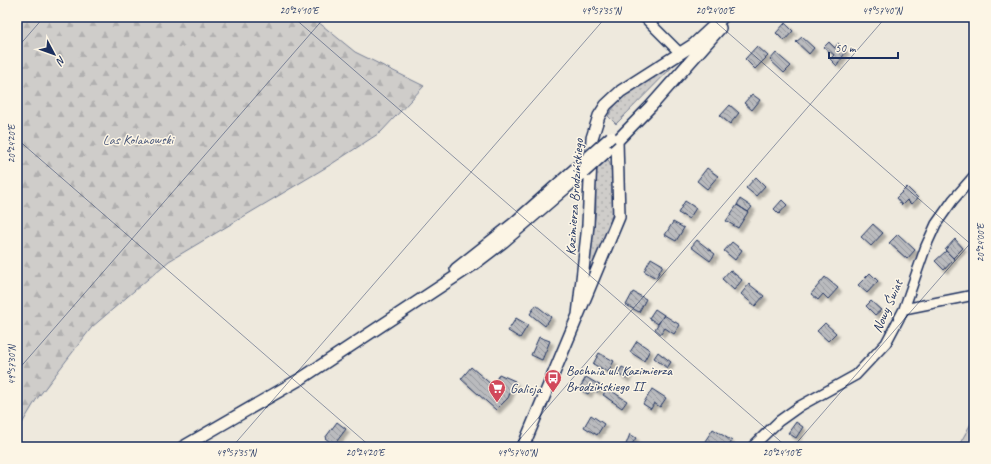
<svg xmlns="http://www.w3.org/2000/svg" width="991" height="464" viewBox="0 0 991 464" font-family="Caveat,sans-serif">
	<defs>
		<pattern id="grass-dots" width="8" height="8" patternUnits="userSpaceOnUse"><rect width="8" height="8" fill="#cfcdca"/><path d="M2 2h.1M6 6h.1" fill="none" stroke="#b1b0b0" stroke-width="1.8" stroke-linecap="round"/></pattern>
		<pattern id="forest-firs" width="22" height="20" patternUnits="userSpaceOnUse"><rect width="22" height="20" fill="#cfcdca"/><path d="M5 1l3.5 6h-7zM16 11l3.5 6h-7z" fill="#b1b0b0"/></pattern>
		<pattern id="garden-furrows" width="10" height="10" patternUnits="userSpaceOnUse"><rect width="10" height="10" fill="#cfcdca"/><path d="M-1 1l2-2M0 10L10 0M9 11l2-2" fill="none" stroke="#b1b0b0"/></pattern>
		<pattern id="building-back-hatch" width="6" height="6" patternUnits="userSpaceOnUse"><rect width="6" height="6" fill="#babbbe"/><path d="M-1 5l2 2M0 0l6 6M5-1l2 2" fill="none" stroke="#96989e"/></pattern>
		<filter id="shadow"><feDropShadow dx="3.5" dy="3.5" stdDeviation="1" flood-color="#0004"/></filter>
	</defs>
	<rect width="100%" height="100%" fill="#eee9dd"/>
	<filter id="ink" filterUnits="userSpaceOnUse"><feTurbulence type="fractalNoise" baseFrequency=".025" numOctaves="2"/><feDisplacementMap in="SourceGraphic" scale="8" xChannelSelector="R" yChannelSelector="G"/><feConvolveMatrix kernelMatrix="1 2 1 2 8 2 1 2 1" color-interpolation-filters="sRGB"/></filter>
	<g filter="url(#ink)">
		<path fill="url(#grass-dots)" stroke="#757e94" d="M689,50L616,124L608,116C624,88 663,68 689,50Z
			M606,158L609,161C623,205 605,241 588,280L596,208L595,170Z"/>
		<path fill="url(#forest-firs)" stroke="#757e94" d="M17,17H312L355,52L424,86L381,132L330,165L169,261L92,327L36,400L17,432Z"/>
		<path fill="url(#garden-furrows)" stroke="#757e94" d="M974,418V447H958Z"/>
		<path fill="url(#building-back-hatch)" stroke="#1b2f5e" filter="url(#shadow)" d="M785,23L793,31L784,41L776,33Z
			M802,37L814,48L809,54L796,42Z
			M829,42L835,48L838,43L846,51L837,66L830,59L834,55L824,47Z
			M757,46L768,56L755,69L745,59Z
			M776,53L791,66L784,73L770,60Z
			M752,94L760,100L752,110L744,103Z
			M730,105L739,113L730,124L720,116Z
			M707,168L718,176L707,189L697,181Z
			M756,177L765,186L756,196L746,188Z
			M907,187L918,198L911,204L907,200L902,205L896,198Z
			M740,199L752,207L748,212L737,205Z
			M782,200L787,205L779,214L774,209Z
			M685,201L696,208L689,219L678,213Z
			M737,205L748,212L738,228L726,221Z
			M673,222L684,228L676,241L665,235Z
			M873,224L883,233L871,246L861,237Z
			M898,234L915,250L907,259L889,243Z
			M955,239L963,248L953,258L945,250Z
			M697,240L715,254L710,261L691,247Z
			M732,242L742,250L735,260L724,251Z
			M946,251L954,259L944,270L935,261Z
			M651,258L663,265L656,278L644,271Z
			M730,270L742,280L734,290L722,279Z
			M870,273L878,281L867,293L858,285Z
			M825,277L838,288L828,299L823,294L818,300L811,294Z
			M749,284L764,296L755,306L741,294Z
			M633,292L646,299L639,312L626,305Z
			M871,301L881,310L875,315L866,306Z
			M536,305L551,317L545,326L530,314Z
			M655,309L664,315L658,324L649,318Z
			M664,315L680,325L674,334L665,328L661,334L655,329Z
			M516,318L528,325L520,338L508,331Z
			M825,323L836,333L828,341L817,331Z
			M539,337L550,341L542,360L531,355Z
			M637,341L650,350L644,361L630,352Z
			M658,352L671,362L667,368L654,358Z
			M599,353L614,361L608,372L593,364Z
			M471,367L493,386L499,374L515,381L508,398L496,410L461,379Z
			M622,367L630,371L626,379L618,374Z
			M586,377L601,386L598,392L591,388L588,394L579,389Z
			M607,388L627,401L622,408L603,395Z
			M652,389L666,398L660,407L654,403L651,409L643,404Z
			M591,415L604,424L597,435L584,427Z
			M337,422L346,429L334,445L325,438Z
			M796,422L803,427L796,438L788,433Z
			M713,429L732,441L728,447L721,444L719,447H714L705,441Z
			M630,434L636,438L630,447H625Z"/>
		<g fill="none" stroke-linecap="round" stroke-linejoin="round">
			<defs>
				<path id="minor" d="M644,17L680,53
					M904,309L974,295
					M752,447L779,421L800,406L856,375L886,343L904,309L926,246L936,224L953,200L974,176"/>
				<path id="major" d="M613,145L651,106L720,28
					M456,269L513,224L584,161
					M578,315L588,225L592,138L599,116L606,105L621,91L693,45L723,17
					M183,447L302,378L473,265L503,242L584,172
					M523,447L619,217L617,141"/>
			</defs>
			<use href="#minor" stroke="#1b2f5e" stroke-width="12"/>
			<use href="#major" stroke="#1b2f5e" stroke-width="14"/>
			<use href="#minor" stroke="#fcf5e5" stroke-width="9"/>
			<use href="#major" stroke="#fcf5e5" stroke-width="11"/>
			<defs>
				<path id="major-bridge" d="M584,161L611,137
					M584,172L607,151"/>
			</defs>
			<use href="#major-bridge" stroke="#1b2f5e" stroke-width="14" stroke-linecap="butt"/>
			<use href="#major-bridge" stroke="#fcf5e5" stroke-width="11"/>
		</g>
	</g>
	<path fill="none" stroke="#1b2f5e" stroke-width="1" stroke-opacity="0.45" d="M293,17L787,447M710,17L974,247M17,48L44,17M17,139L371,447M17,371L325,17M232,447L606,17M513,447L886,17M793,447L974,239"/>
	<defs>
		<symbol id="bus-pin" viewBox="-11 -11 22 30"><path d="M0 17L-7.5 6A9.5 9.5 0 1 1 7.5 6Z" fill="#d1495b" stroke="#fcf5e5"/><path d="M-5-6H5V4H4V6H2V4H-2V6H-4V4H-5ZM-3.5-4V0h7V-4ZM-3.5 1.2v1.5H-2V1.2ZM2 1.2v1.5H3.5V1.2Z" fill="#fff"/></symbol>
		<symbol id="supermarket-pin" viewBox="-11 -11 22 30"><path d="M0 17L-7.5 6A9.5 9.5 0 1 1 7.5 6Z" fill="#d1495b" stroke="#fcf5e5"/><path d="M-6-5.5h2.5l.6 2H6L4.5 2H-2.5L-4.4-4H-6ZM-1.5 3.2a1.3 1.3 0 1 0 .1 0ZM3 3.2a1.3 1.3 0 1 0 .1 0Z" fill="#fff"/></symbol>
	</defs>
	<g fill-rule="evenodd">
		<use href="#bus-pin" x="543" y="368" width="20" height="27"/>
		<use href="#supermarket-pin" x="487" y="378" width="20" height="27"/>
	</g>
	<g text-anchor="middle" stroke-width="3" stroke-linejoin="round" paint-order="stroke">
		<g font-size="14" fill="#485679" stroke="#fcf5e5">
			<text x="138" y="144">Las Kolanowski</text>
		</g>
		<g font-size="14" fill="#1b2f5e" stroke="#fcf5e5">
			<text transform="translate(574 197) rotate(-86)" y="5">Kazimierza Brodzińskiego</text>
			<text transform="translate(887 306) rotate(-66)" y="5">Nowy Świat</text>
		</g>
		<g font-size="14" fill="#1b2f5e" stroke="#fcf5e5" text-anchor="start">
			<text x="566" y="375">Bochnia ul. Kazimierza<tspan x="566" dy="16">Brodzińskiego II</tspan></text>
			<text x="510" y="393">Galicja</text>
		</g>
	</g>
	<rect width="991" height="464" fill="none" stroke="#fcf5e5" stroke-width="44"/>
	<g transform="translate(54 54) rotate(131)" stroke="#fcf5e5" stroke-width="3" paint-order="stroke">
	<path d="M0-3L7 15L0 10L-7 15Z" fill="#1b2f5e"/>
	<text y="-6" font-size="11" font-weight="bold" text-anchor="middle" fill="#1b2f5e">N</text>
	</g>
	<path d="M829 52v6h69v-6" fill="none" stroke="#1b2f5e" stroke-width="2"/>
	<text x="835" y="52" font-size="12" fill="#1b2f5e" stroke="#fcf5e5" stroke-width="3" paint-order="stroke">50 m</text>
	<rect x="22" y="22" width="947" height="420" fill="none" stroke="#1b2f5e" stroke-width="1.5"/>
	<g font-size="10" text-anchor="middle" fill="#1b2f5e">
		<text x="299" y="14">20°24'10"E</text>
		<text x="601" y="14">49°57'35"N</text>
		<text x="715" y="14">20°24'00"E</text>
		<text x="882" y="14">49°57'40"N</text>
		<text transform="translate(11 144) rotate(-90)" y="4">20°24'20"E</text>
		<text transform="translate(980 243) rotate(-90)" y="4">20°24'00"E</text>
		<text transform="translate(11 365) rotate(-90)" y="4">49°57'30"N</text>
		<text x="236" y="456">49°57'35"N</text>
		<text x="365" y="456">20°24'20"E</text>
		<text x="517" y="456">49°57'40"N</text>
		<text x="782" y="456">20°24'10"E</text>
	</g>
</svg>
